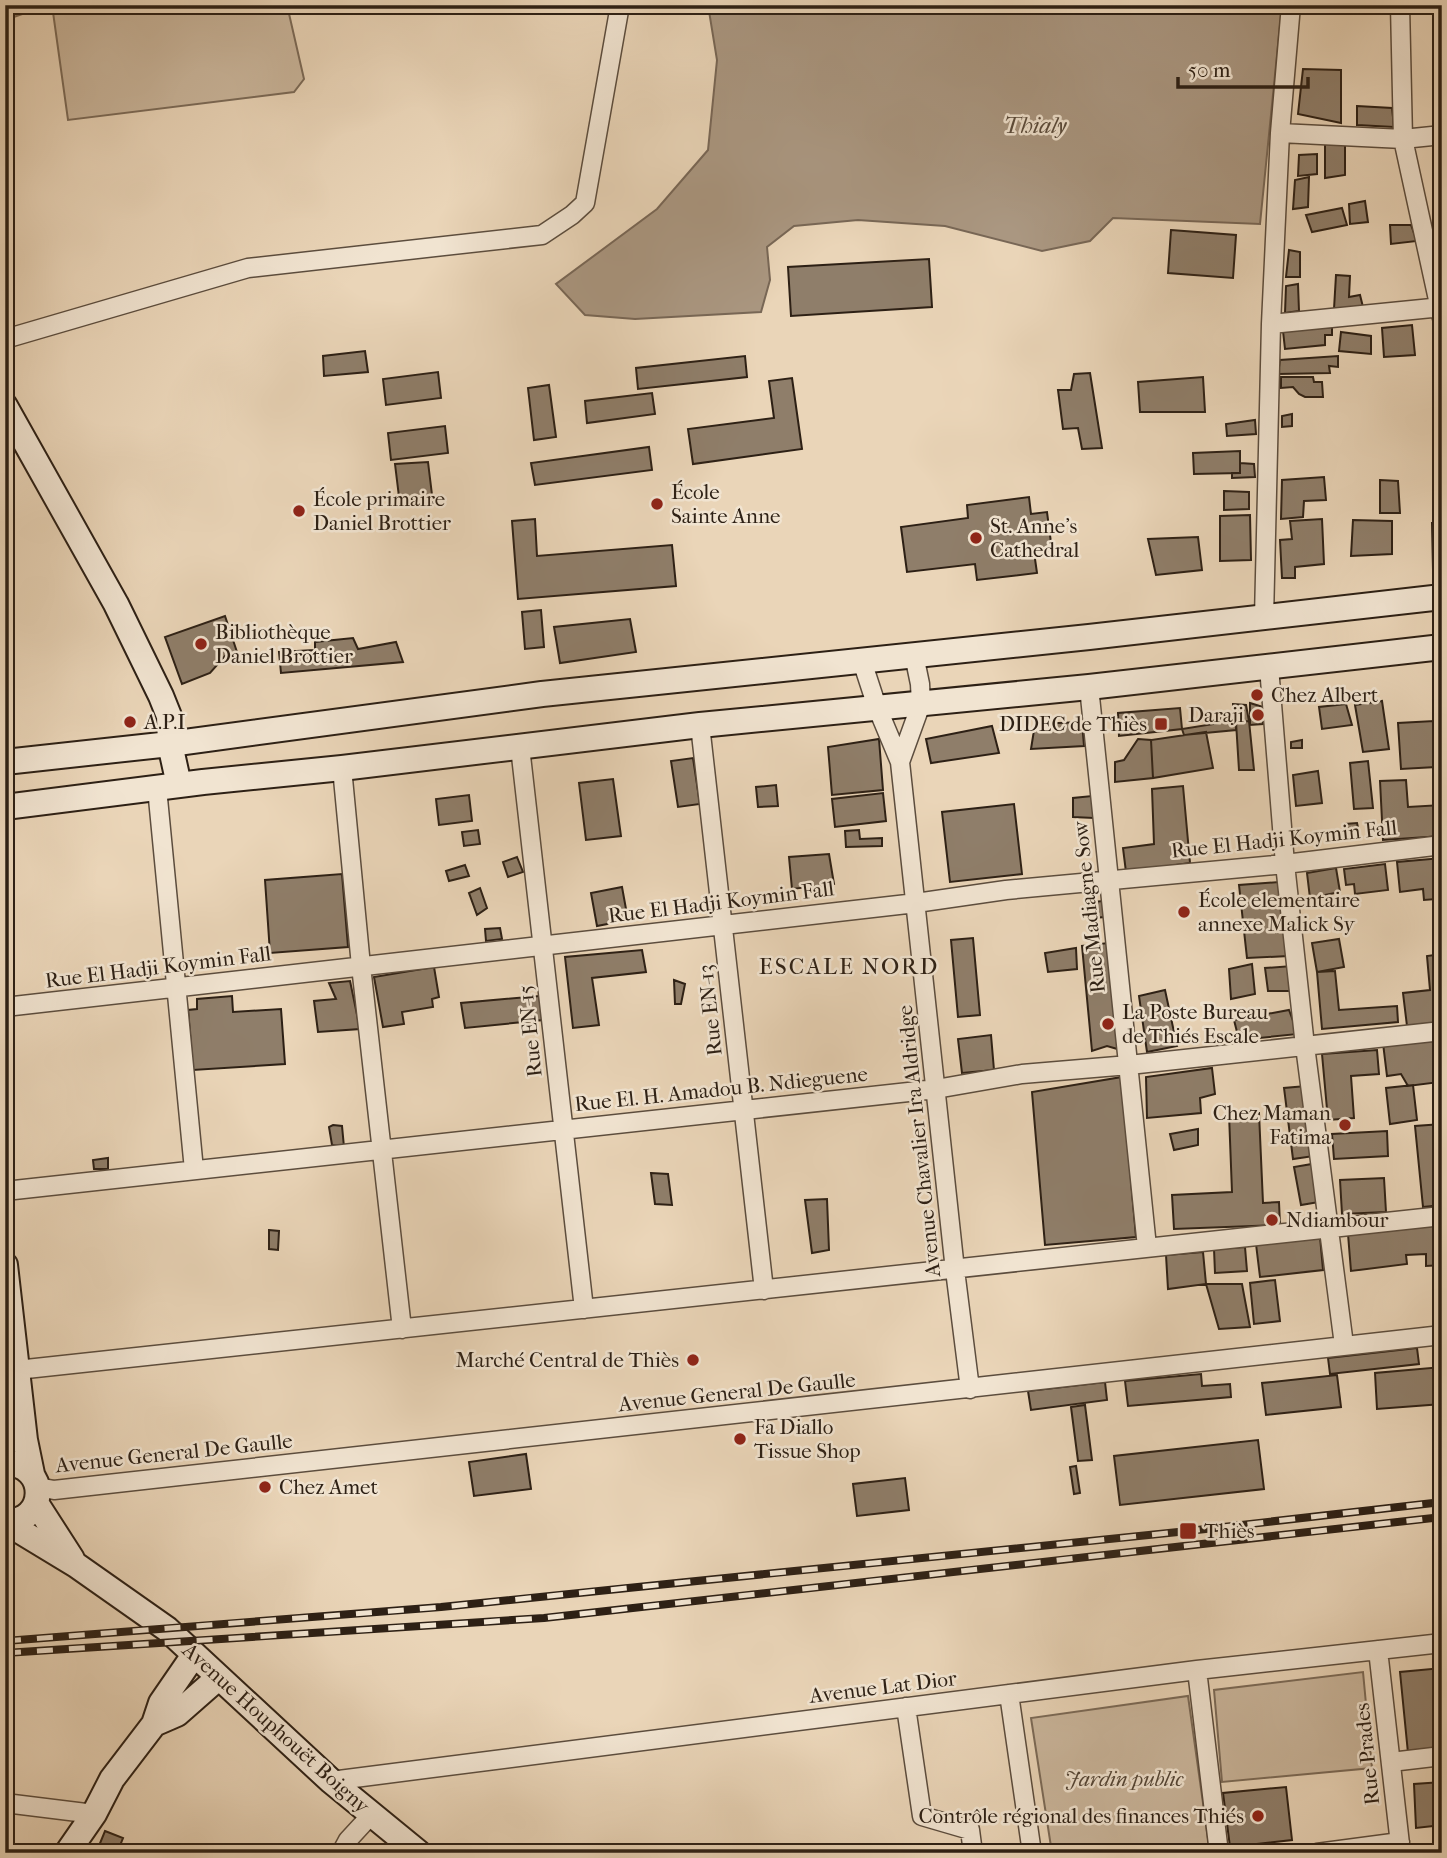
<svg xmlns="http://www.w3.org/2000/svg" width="1447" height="1858" viewBox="0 0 1447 1858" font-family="'IM FELL French Canon',serif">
	<rect width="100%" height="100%" fill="#ead5b8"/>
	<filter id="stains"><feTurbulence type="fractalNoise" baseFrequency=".00286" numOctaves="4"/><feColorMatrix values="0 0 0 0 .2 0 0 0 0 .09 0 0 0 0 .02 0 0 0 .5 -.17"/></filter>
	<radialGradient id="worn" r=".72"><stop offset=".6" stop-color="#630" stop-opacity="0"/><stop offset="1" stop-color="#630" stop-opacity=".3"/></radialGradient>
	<path fill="#cab69c" stroke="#7c6b58" stroke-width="2" d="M5,5H48L5,20Z
		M52,5H287L304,79L294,92L68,120Z
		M1363,1672L1372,1768L1222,1782L1214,1690Z
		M1188,1696L1210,1853H1052L1031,1718Z"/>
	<path fill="#aa9781" stroke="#786756" stroke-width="2" d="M708,5H1282L1260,224L1113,218L1090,241L1042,251L945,226L858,220L794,226L767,247L770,280L761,312L635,319L585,315L556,284L657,209L708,150L717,60Z"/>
	<path fill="#8f7e6a" stroke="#2d2015" stroke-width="2" d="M1303,69L1341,70V123L1298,114Z
		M1357,106L1392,108L1394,127L1357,125Z
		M1325,136L1345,138V175L1325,178Z
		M1317,154V174L1298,176L1299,155Z
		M1309,177L1308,207L1293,209L1295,180Z
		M1365,201L1368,222L1350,224L1349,204Z
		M1342,208L1347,225L1312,232L1306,215Z
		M1390,225H1411L1417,241L1391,244Z
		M1171,230L1236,235L1233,278L1168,273Z
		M1289,250L1300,252V277H1286Z
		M929,259L932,307L791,316L788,267Z
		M1336,275L1350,276L1349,297L1360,295L1363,307L1334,309Z
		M1298,284L1299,311L1285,313L1286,286Z
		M1412,325L1415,355L1384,357L1382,328Z
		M1332,327V335H1325V345L1285,349L1283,331Z
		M1341,332L1371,336V354L1339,351Z
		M365,351L368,372L324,376L323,356Z
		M745,356L747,377L638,389L636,368Z
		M1338,356V367L1329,366L1330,373L1278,374L1280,360Z
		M438,372L441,398L386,405L383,379Z
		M1090,373L1102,448L1082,449L1078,428L1063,429L1058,390H1071L1074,374Z
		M1203,377L1205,412H1140L1138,382Z
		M1281,377H1313L1314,382H1322L1323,397H1305L1299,394L1293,387L1281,388Z
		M792,378L802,449L693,464L688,429L774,418L769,381Z
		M549,385L556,437L534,440L528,388Z
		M652,393L655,414L587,423L585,401Z
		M1292,414V426L1282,427V416Z
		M1255,420L1256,434L1227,436L1226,424Z
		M445,426L448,453L391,460L388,433Z
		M649,447L652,470L535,485L531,463Z
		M1240,451V473L1194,474L1193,453Z
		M428,462L433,503L400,505L395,464Z
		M1240,463L1254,464L1255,477L1232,478V473H1240Z
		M1324,477L1326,500L1304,501L1303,517L1281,519L1282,480Z
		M1380,480L1398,481L1400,513H1380Z
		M1224,491L1249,492V509L1224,510Z
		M1029,497L1031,514L1047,512L1052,550L1034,552L1037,573L977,580L975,564L907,572L901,527L968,518L967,505Z
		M1250,515L1251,560L1220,561V516Z
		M535,519L537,556L672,545L676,586L518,599L512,521Z
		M1322,519L1324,564L1295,567V578H1282L1280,540L1292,539L1290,521Z
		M1353,520L1392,521V554L1351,556Z
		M1432,523H1442V569H1433Z
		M1198,537L1202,570L1156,575L1148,539Z
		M541,610L544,647L525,649L522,612Z
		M225,616L237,652L225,656L210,673L182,684L165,637Z
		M630,619L636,652L560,663L554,627Z
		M353,638L358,649L396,642L403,662L281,673L279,652L315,650V642Z
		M1382,701L1389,749L1363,752L1355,705Z
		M1250,703L1263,707V724L1250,725Z
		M1233,704L1246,705L1249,721L1236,722V730L1184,735L1182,729L1220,723V714L1233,715Z
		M1346,704L1352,725L1322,729L1319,707Z
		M1180,708L1182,729L1119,736L1118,713Z
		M1249,721L1254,770H1239L1236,722Z
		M1434,721L1436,767L1401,769L1398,723Z
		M1082,722L1084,746L1031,749L1035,724Z
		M992,726L999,753L931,763L926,739Z
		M1206,732L1213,768L1153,778L1151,740Z
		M879,739L883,790L832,795L828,747Z
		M1138,739L1151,740L1153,778L1115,782V762L1124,760Z
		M1302,740V748H1291V742Z
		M693,758L700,804L678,807L671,761Z
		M1368,761L1373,808L1354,809L1350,763Z
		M1318,771L1322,803L1296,806L1293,775Z
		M613,779L621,836L586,840L579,783Z
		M1406,780L1408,807L1442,805V836L1383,840L1380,781Z
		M776,785L778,806L758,807L756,787Z
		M1183,786L1190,863L1126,872L1123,848L1154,844L1152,789Z
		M883,793L886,821L835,827L832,799Z
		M469,795L472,821L439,825L436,799Z
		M1092,796L1094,818L1073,817V798Z
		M1014,804L1022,874L950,882L942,812Z
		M1357,823L1360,837L1345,838V824Z
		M478,830L480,844L464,846L462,832Z
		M859,830L860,839L882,838V846L846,847L845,831Z
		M829,854L834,884L792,889L789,857Z
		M517,857L523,872L508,877L503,862Z
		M1442,858V951L1436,899L1424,900L1423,889L1400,892L1397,862Z
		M1385,864L1388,890L1355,894L1354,884L1346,885L1344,869Z
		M465,865L469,876L449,881L446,871Z
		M1336,868L1340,892L1310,898L1307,873Z
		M342,874L348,947L270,953L265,880Z
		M1279,882L1288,956L1247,958L1239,885Z
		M622,887L628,920L597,926L591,893Z
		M480,888L487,908L477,915L469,893Z
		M1104,901L1106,917L1091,918V902Z
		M500,928L502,939L486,941L485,929Z
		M973,938L980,1015L958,1017L951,940Z
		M1339,939L1344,967L1317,972L1312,943Z
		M1108,943L1121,1050L1107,1046L1092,1051L1082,946Z
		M1076,948L1077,969L1048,972L1045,953Z
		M642,950L646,972L592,978L599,1025L573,1028L565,957Z
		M1442,954V1022L1407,1026L1403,993L1430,990L1427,956Z
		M1252,964L1255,994L1231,999L1229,969Z
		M1292,966L1295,991H1268L1265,968Z
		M434,967L439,997L432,999L433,1007L402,1012L404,1024L383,1027L374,977Z
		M1335,971L1339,1010L1397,1006L1398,1022L1322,1029L1317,972Z
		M674,980L685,984L681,1004H675Z
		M350,981L360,1029L318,1032L314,1001L336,999L329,983Z
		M1165,990L1177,1046L1147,1052L1139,996Z
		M232,996L233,1012L281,1009L285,1064L193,1070L188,1010L197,1009V999Z
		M539,996L543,1020L465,1028L461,1003Z
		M1289,1010L1298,1034L1239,1040L1234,1020Z
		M991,1035L994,1070L962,1073L958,1039Z
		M1442,1035V1098L1439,1082L1408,1086L1401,1074L1387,1076L1383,1043Z
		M1377,1050L1379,1074L1351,1076L1354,1118L1328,1120L1322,1054Z
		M1212,1068L1215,1094L1200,1098L1201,1113L1147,1118L1146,1077Z
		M1122,1077L1136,1237L1045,1245L1032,1092Z
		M1413,1085L1417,1120L1390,1124L1386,1088Z
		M1306,1086L1314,1156L1293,1159L1284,1088Z
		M1259,1113L1263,1203L1279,1202L1280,1225L1174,1229L1172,1195L1232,1192L1229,1114Z
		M1442,1124V1205L1423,1207L1415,1126Z
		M333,1125L342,1126L344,1147L332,1145L329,1127Z
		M1198,1129V1145L1174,1150L1170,1134Z
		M1387,1131L1388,1156L1334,1159L1332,1134Z
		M108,1158V1169H94L93,1160Z
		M1312,1164L1319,1202L1301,1205L1294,1167Z
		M651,1173L668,1174L672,1205L655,1204Z
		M1384,1178L1386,1212L1342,1214L1340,1180Z
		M827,1199L829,1250L812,1253L805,1200Z
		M1442,1223V1265L1426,1266V1254L1406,1255L1407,1264L1351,1271L1348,1234Z
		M269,1230L279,1231L278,1250L269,1249Z
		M1320,1237L1323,1270L1260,1277L1256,1244Z
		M1245,1247L1247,1271L1215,1273L1214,1249Z
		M1203,1252L1206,1284L1168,1289L1166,1255Z
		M1275,1280L1280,1321L1254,1324L1250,1283Z
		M1206,1284H1242L1250,1327L1219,1329Z
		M1417,1348L1419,1364L1330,1374L1328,1358Z
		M1442,1367V1404L1377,1409L1375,1373Z
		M1201,1374L1202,1386L1230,1384L1231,1397L1128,1406L1125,1381Z
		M1337,1375L1341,1407L1266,1415L1262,1383Z
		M1105,1382L1107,1400L1031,1410L1028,1391Z
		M1085,1405L1092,1460L1078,1461L1071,1407Z
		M1258,1440L1264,1489L1120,1505L1114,1456Z
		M526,1454L531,1489L474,1496L469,1462Z
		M1076,1466L1080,1493L1074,1494L1070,1467Z
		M905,1478L909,1510L857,1516L853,1484Z
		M1442,1668V1750L1408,1753L1400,1672Z
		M1442,1782V1825L1416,1828L1414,1784Z
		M1286,1787L1292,1840L1230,1847L1223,1793Z
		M105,1831L123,1838L117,1853H96Z"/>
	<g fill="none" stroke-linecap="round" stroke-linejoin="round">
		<defs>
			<path id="minor" d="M1400,5L1403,139L1442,318
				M1280,133L1403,139L1442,135
				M1271,324L1442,307
				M5,339L248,268L542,235L572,215L585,203L620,5
				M1264,618L1271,324L1280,133L1291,5
				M862,661L877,707L900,762L955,1270L970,1389
				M1269,667L1285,864L1305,1046L1344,1345
				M1089,687L1147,1247
				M700,725L764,1290
				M520,747L584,1309
				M900,762L921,704L920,684L914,655
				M342,768L361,966L402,1329
				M157,788L194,1170
				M5,1007L916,903L1006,890L1285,864L1442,845
				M5,1191L936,1089L1022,1074L1129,1065L1442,1031
				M17,1370L1442,1216
				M38,1487L54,1490L1442,1335
				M1378,1650L1401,1853
				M1197,1670L1219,1853
				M1009,1694L1032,1853
				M906,1707L922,1816L970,1830L973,1853
				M1391,1762L1442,1756
				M331,1781L1197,1670L1442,1643
				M5,1803L94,1814
				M341,1853L348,1840L372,1814
				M1317,1853L1400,1842"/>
			<path id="secondary" d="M5,406L116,604L161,696L169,716L170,744L179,785
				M5,762L170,744L542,694L1089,637L1442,597
				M5,807L203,782L342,768L700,725L1089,687L1442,647
				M5,1265L25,1440L32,1474
				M5,1463C50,1464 47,1524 5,1521
				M36,1503L72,1559
				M5,1522L76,1565L167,1629L331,1781L419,1853
				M154,1724L177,1714L218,1678
				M67,1853L94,1814L112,1779L154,1724L161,1703L194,1655"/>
		</defs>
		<use href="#minor" stroke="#5c4d3e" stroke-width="21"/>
		<use href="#secondary" stroke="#2d2015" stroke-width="28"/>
		<use href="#minor" stroke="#f1e4d1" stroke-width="18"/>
		<use href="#secondary" stroke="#f1e4d1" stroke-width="24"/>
		<defs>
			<path id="rail" d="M5,1641L441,1607L1188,1531L1442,1502
				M5,1653L544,1618L1442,1517"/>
		</defs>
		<use href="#rail" stroke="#2d2015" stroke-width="8"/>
		<use href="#rail" stroke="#f1e4d1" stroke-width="5" stroke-dasharray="16" stroke-linecap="butt"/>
	</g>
	<g fill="#8f2418" stroke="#f1e4d1" stroke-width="2.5">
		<circle cx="657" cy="504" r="7"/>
		<circle cx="299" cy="511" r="7"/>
		<circle cx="976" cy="538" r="7"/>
		<circle cx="201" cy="644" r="7"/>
		<circle cx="1257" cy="695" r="7"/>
		<circle cx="1258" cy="715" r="7"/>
		<circle cx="130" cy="722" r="7"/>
		<rect x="1154" y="717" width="14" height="14" rx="3.5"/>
		<circle cx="1184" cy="912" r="7"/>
		<circle cx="1108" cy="1024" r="7"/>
		<circle cx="1345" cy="1125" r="7"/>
		<circle cx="1272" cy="1220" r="7"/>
		<circle cx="693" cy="1360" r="7"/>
		<circle cx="740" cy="1439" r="7"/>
		<circle cx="265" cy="1487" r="7"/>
		<rect x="1179" y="1522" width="18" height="18" rx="3.5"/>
		<circle cx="1258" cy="1816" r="7"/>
	</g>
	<g text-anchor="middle" stroke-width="5" stroke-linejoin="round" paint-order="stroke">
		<g font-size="21" fill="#2d2015" stroke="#f1e4d1" text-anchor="start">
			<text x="671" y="499">École<tspan x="671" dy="24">Sainte Anne</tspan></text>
			<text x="313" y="506">École primaire<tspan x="313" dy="24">Daniel Brottier</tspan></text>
			<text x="990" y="533">St. Anne's<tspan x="990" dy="24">Cathedral</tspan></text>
			<text x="215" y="639">Bibliothèque<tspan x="215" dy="24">Daniel Brottier</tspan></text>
			<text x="1271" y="702">Chez Albert</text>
			<text x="1244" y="722" text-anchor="end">Daraji</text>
			<text x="144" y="729">A.P.I</text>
			<text x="1147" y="731" text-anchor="end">DIDEC de Thiès</text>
			<text x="1198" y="907">École elementaire<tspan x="1198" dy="24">annexe Malick Sy</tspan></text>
			<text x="1122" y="1019">La Poste Bureau<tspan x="1122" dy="24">de Thiés Escale</tspan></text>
			<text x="1331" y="1120" text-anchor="end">Chez Maman<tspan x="1331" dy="24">Fatima</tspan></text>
			<text x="1286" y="1227">Ndiambour</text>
			<text x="679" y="1367" text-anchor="end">Marché Central de Thiès</text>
			<text x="754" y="1434">Fa Diallo<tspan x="754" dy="24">Tissue Shop</tspan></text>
			<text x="279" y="1494">Chez Amet</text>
			<text x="1204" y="1538">Thiès</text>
			<text x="1244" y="1823" text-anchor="end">Contrôle régional des finances Thiés</text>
		</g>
		<g font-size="21" fill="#2d2015" stroke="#f1e4d1">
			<text transform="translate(1284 839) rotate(-6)" y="7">Rue El Hadji Koymin Fall</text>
			<text transform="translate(721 902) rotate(-7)" y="7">Rue El Hadji Koymin Fall</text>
			<text transform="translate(1089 907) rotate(-96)" y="7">Rue Madiagne Sow</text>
			<text transform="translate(158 967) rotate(-7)" y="7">Rue El Hadji Koymin Fall</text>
			<text transform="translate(710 1010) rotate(-96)" y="7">Rue EN-13</text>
			<text transform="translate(530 1031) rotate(-96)" y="7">Rue EN-15</text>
			<text transform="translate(721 1089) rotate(-6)" y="7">Rue El. H. Amadou B. Ndieguene</text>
			<text transform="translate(919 1141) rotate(-96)" y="7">Avenue Chavalier Ira Aldridge</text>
			<text transform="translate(737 1392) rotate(-6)" y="7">Avenue General De Gaulle</text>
			<text transform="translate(174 1453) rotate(-6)" y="7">Avenue General De Gaulle</text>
			<text transform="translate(883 1687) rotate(-7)" y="7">Avenue Lat Dior</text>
			<text transform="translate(276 1728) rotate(42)" y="7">Avenue Houphouët Boigny</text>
			<text transform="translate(1367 1754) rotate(-96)" y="7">Rue Prades</text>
		</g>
		<g font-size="21" font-style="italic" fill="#544637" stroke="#f1e4d1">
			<text x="1124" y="1786">Jardin public</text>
		</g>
		<g font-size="23" font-style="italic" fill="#594a3b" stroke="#f1e4d1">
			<text x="1035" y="133">Thialy</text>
		</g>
		<g font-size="23" letter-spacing="2" fill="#2d2015" stroke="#f1e4d1">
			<text x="849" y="974">ESCALE NORD</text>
		</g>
	</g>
	<rect width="1447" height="1858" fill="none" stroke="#ead5b8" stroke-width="28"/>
	<rect x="7" y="7" width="1433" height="1844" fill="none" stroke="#2d2015" stroke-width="3.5"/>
	<rect x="14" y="14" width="1419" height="1830" fill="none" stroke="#2d2015" stroke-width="2"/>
	<path d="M1178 77v10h130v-10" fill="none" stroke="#2d2015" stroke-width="3.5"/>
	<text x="1188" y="77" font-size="21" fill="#2d2015" stroke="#f1e4d1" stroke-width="5" paint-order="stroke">50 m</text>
	<rect width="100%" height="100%" filter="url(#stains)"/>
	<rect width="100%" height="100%" fill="url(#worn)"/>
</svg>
